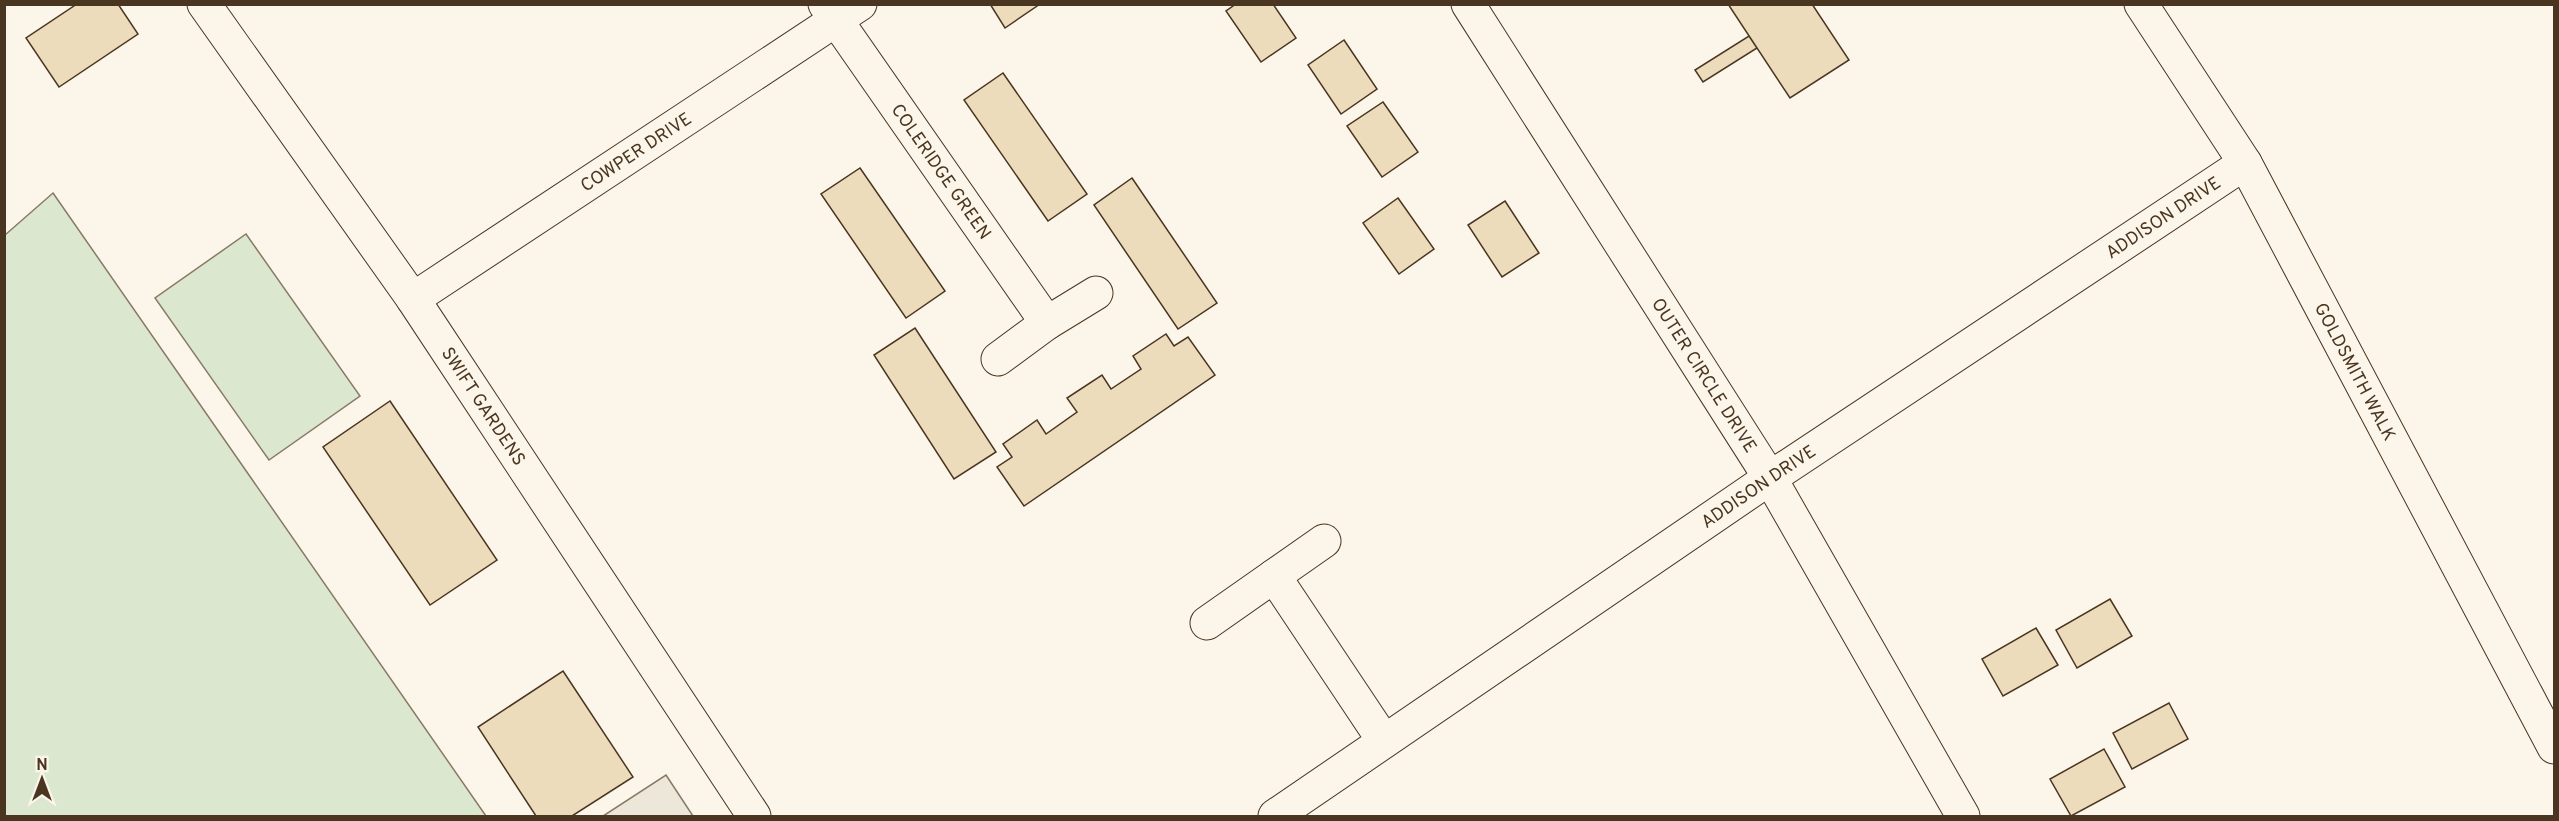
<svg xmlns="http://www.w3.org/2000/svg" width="2559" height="821" viewBox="0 0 2559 821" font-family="Overpass,sans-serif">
	<rect width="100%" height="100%" fill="#fbf6e9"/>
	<path fill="#dce7d0" stroke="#887966" stroke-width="1.5" d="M53,193L486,816H5V235Z
		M246,234L360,396L269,460L155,298Z"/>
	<path fill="#ede7d9" stroke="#887966" stroke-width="1.5" d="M666,775L693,816H603Z"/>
	<path fill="#ecdcbc" stroke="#4a3520" stroke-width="1.5" d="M77,4H118L138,34L59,87L26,38Z
		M990,4H1040L1005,28Z
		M1236,4H1273L1296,38L1261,62L1226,11Z
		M1728,4H1812L1849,60L1790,98Z
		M1749,36L1757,48L1703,82L1695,70Z
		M1344,40L1377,89L1341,114L1308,65Z
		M1003,73L1087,194L1048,221L964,100Z
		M1383,102L1418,152L1382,177L1347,126Z
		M860,168L945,291L906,318L821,194Z
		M1132,178L1217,303L1178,329L1094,205Z
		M1398,198L1434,249L1399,274L1363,223Z
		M1505,201L1539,253L1502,277L1468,225Z
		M915,328L996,452L954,479L874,355Z
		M1166,334L1174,346L1188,337L1215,375L1024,506L997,467L1012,457L1003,444L1037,420L1046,434L1077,412L1067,398L1102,375L1111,389L1141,369L1133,356Z
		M390,401L497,560L430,605L323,447Z
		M2110,599L2132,636L2077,668L2056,630Z
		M2036,628L2058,665L2003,696L1982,659Z
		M563,671L633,777L572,816H536L478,727Z
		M2169,703L2188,739L2132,769L2113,733Z
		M2104,749L2125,787L2071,816L2050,779Z"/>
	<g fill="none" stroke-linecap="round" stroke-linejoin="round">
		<defs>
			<g id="minor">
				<path id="s1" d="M204,4L413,299L754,816"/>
				<path id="s2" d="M825,4L1047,323L1096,293"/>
				<path id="s3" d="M1468,4L1770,478L1963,816"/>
				<path id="s4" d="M2141,4L2245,163L2554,747"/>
				<path id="s5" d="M413,299L860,4"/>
				<path d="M998,359L1047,323"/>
				<path d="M1274,576L1324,541"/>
				<path d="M1207,623L1274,576L1384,741"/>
				<path id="s6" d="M1275,816L1770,478L2245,163"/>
			</g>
		</defs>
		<use href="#minor" stroke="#4a3520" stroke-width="35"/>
		<use href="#minor" stroke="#fbf6e9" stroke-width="33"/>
	</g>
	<g text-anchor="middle" stroke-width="4.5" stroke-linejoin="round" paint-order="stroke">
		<g font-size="18" fill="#4a3520" stroke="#fbf6e9">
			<text dy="6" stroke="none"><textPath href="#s5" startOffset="267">COWPER DRIVE</textPath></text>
			<text dy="6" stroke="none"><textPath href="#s2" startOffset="204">COLERIDGE GREEN</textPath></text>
			<text dy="6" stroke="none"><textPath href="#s6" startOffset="1071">ADDISON DRIVE</textPath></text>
			<text dy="6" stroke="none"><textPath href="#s4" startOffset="426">GOLDSMITH WALK</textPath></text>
			<text dy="6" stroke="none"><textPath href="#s3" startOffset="440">OUTER CIRCLE DRIVE</textPath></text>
			<text dy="6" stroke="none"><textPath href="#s1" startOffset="490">SWIFT GARDENS</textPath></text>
			<text dy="6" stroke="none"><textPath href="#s6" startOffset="585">ADDISON DRIVE</textPath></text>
		</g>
	</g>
	<rect width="2559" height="821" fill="none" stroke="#4a3520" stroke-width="12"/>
	<g transform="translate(42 779)" stroke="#fbf6e9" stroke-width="4.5" paint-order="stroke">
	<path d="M0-4.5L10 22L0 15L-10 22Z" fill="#4a3520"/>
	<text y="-9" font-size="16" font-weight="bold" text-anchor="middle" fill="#4a3520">N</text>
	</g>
</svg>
